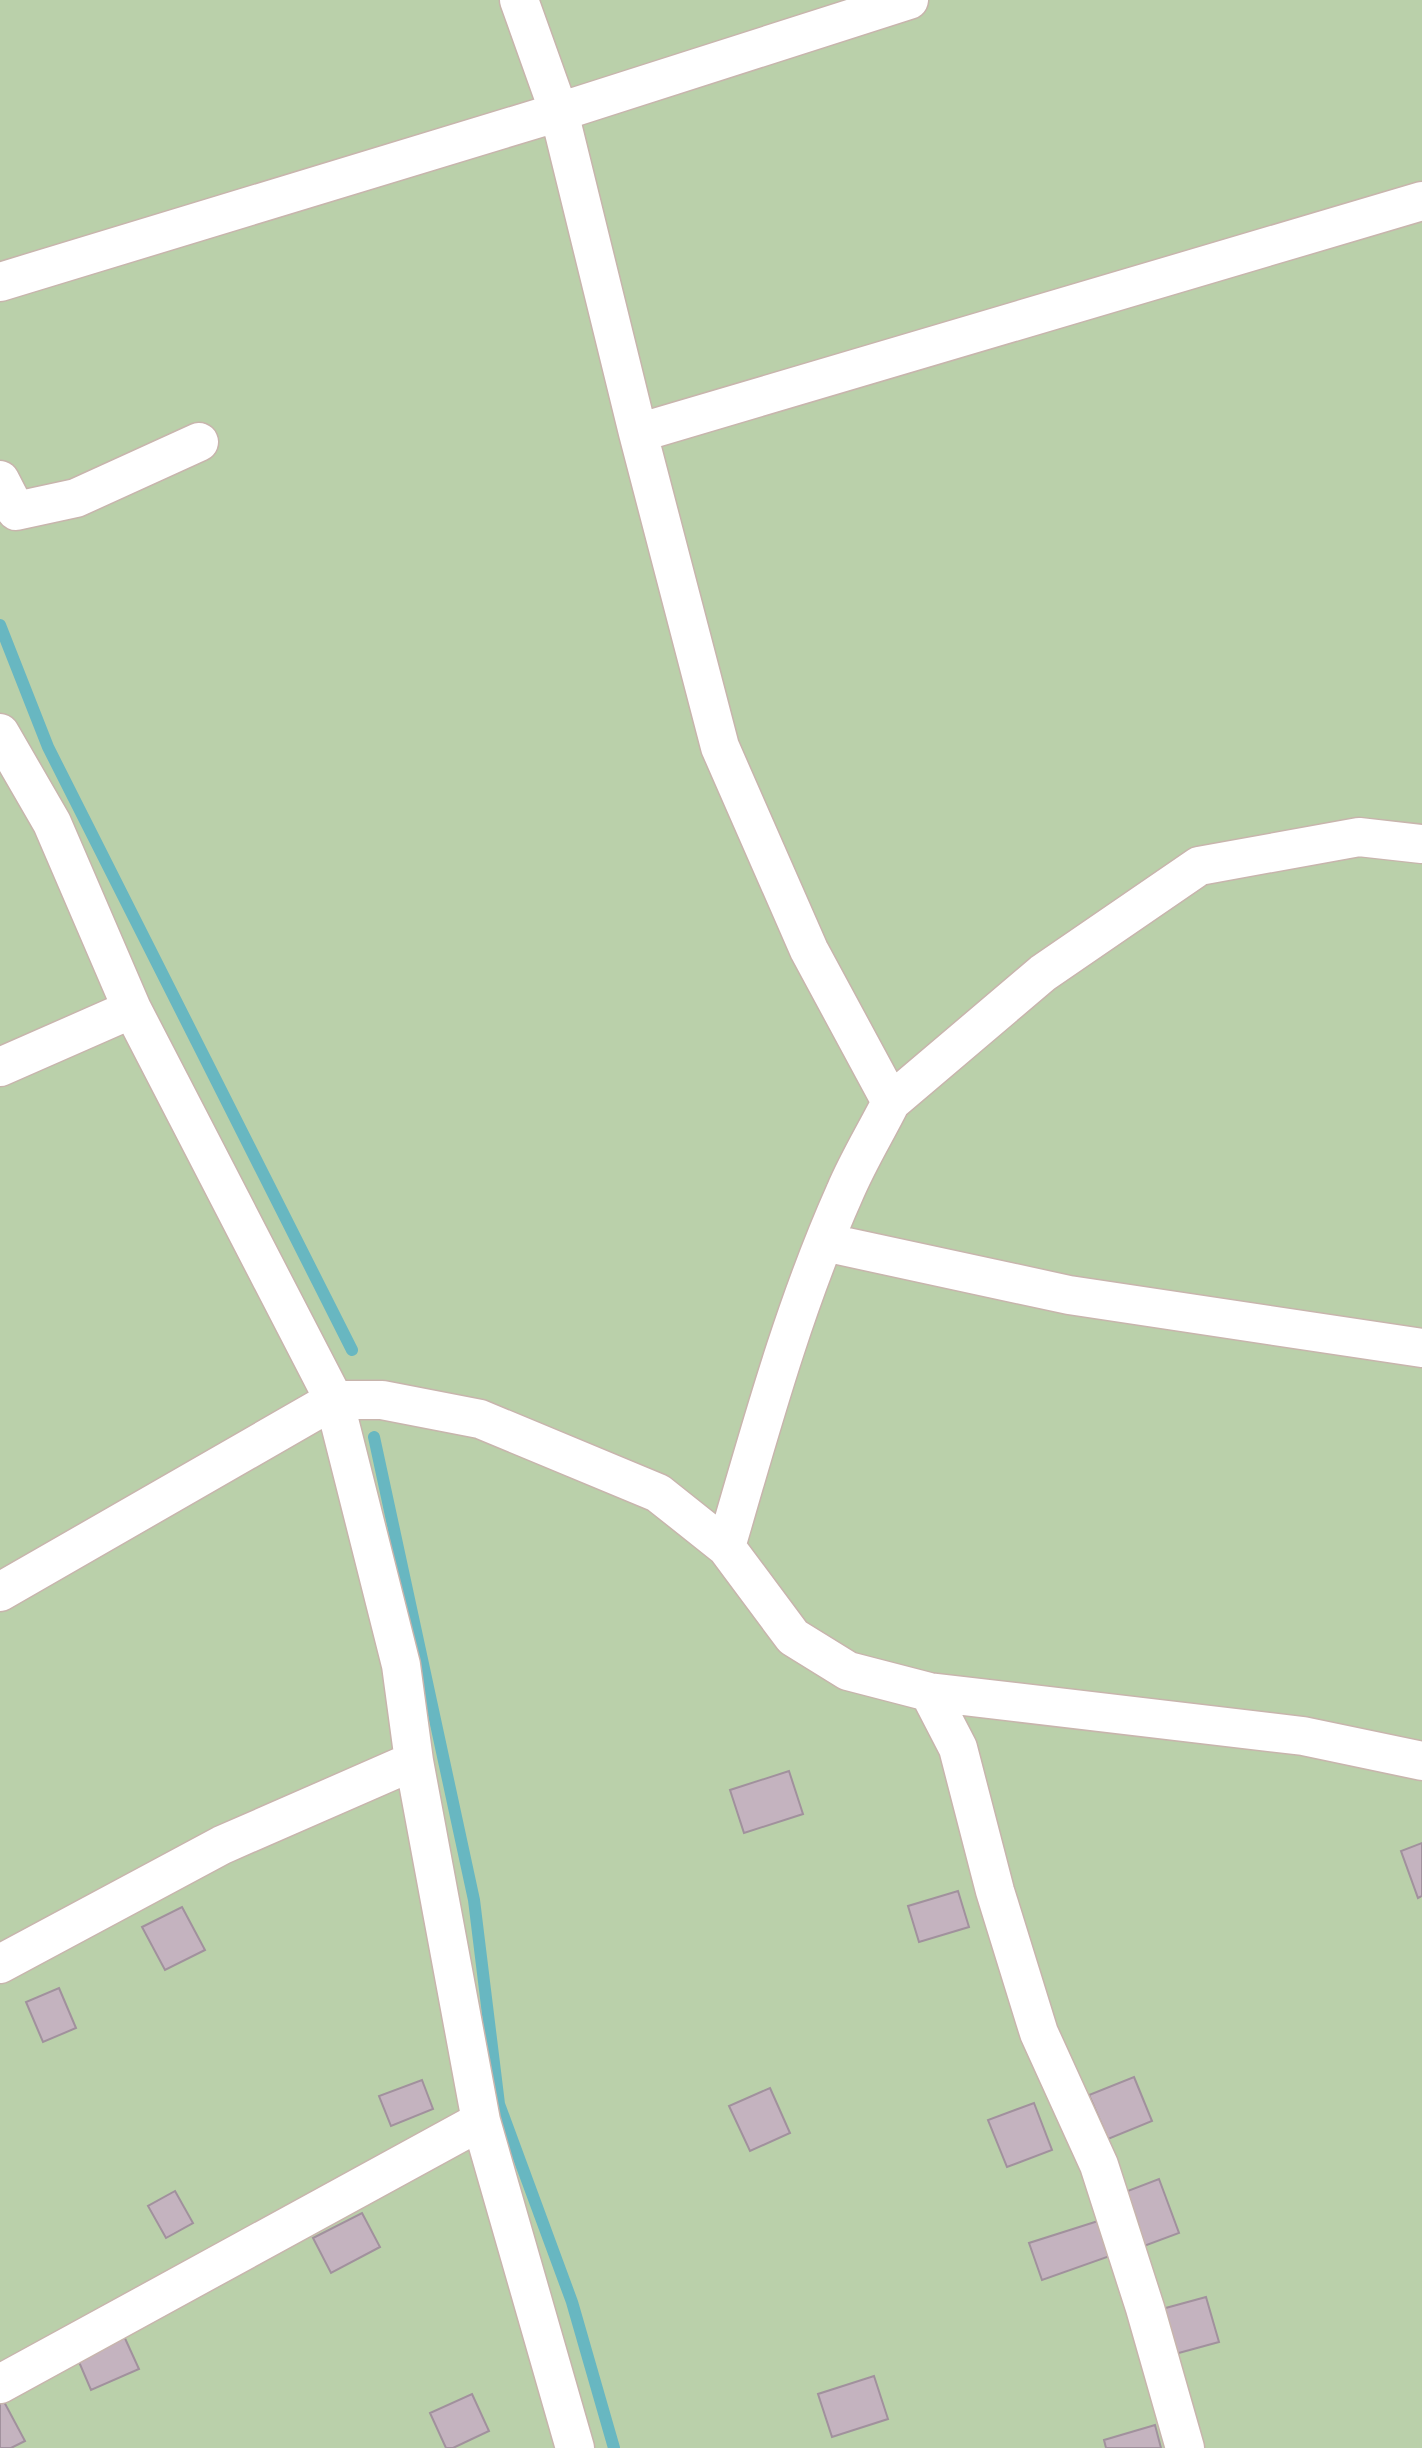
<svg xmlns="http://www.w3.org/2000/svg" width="1422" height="2448" viewBox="0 0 1422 2448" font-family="Lato,sans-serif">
	<rect width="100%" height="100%" fill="#fdf8f7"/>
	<path fill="#bad0aa" d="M0,0H1422V2448H0Z"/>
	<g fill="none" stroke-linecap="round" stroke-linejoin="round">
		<path stroke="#68b7c1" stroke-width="12" d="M0,625L48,747L352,1350
			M374,1437L474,1900L499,2104L572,2302L614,2448"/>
	</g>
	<path fill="#c4b3bf" stroke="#a1919d" stroke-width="2" d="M789,1771L803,1814L744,1833L730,1790Z
		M1422,1843V1896L1418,1898L1401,1851Z
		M958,1891L969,1927L919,1942L908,1906Z
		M182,1907L205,1950L165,1970L142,1927Z
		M59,1988L76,2028L43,2042L26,2002Z
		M1134,2077L1152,2121L1108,2139L1089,2095Z
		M422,2080L433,2109L391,2126L379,2096Z
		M770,2088L790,2133L750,2151L729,2106Z
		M1034,2103L1052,2150L1007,2167L988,2120Z
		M1159,2179L1179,2233L1144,2246L1125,2192Z
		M175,2191L193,2223L166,2238L148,2206Z
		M362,2213L380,2247L331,2273L313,2238Z
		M1098,2221L1110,2256L1042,2280L1029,2243Z
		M1206,2297L1219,2342L1175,2354L1162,2309Z
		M123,2334L139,2369L91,2390L76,2355Z
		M874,2376L888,2419L832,2437L818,2394Z
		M472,2394L489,2431L453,2448H446L430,2413Z
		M2,2398L25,2441L11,2448H0V2399Z
		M1155,2425L1161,2448H1106L1104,2440Z"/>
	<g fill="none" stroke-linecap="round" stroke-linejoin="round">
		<defs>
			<path id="minor" d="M519,0L559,112L638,433L720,747L809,950L891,1102C876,1132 858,1161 845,1192C794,1306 761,1427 726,1547
				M0,282L559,112L909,0
				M638,433L1422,201
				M0,480L16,511L76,498L199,442
				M0,733L52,823L132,1009L334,1400L401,1665L414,1761L481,2121L575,2448
				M0,1067L132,1009
				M891,1102L1043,973L1199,866L1359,837L1422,844
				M824,1242L1069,1295L1422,1348
				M0,1592L334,1400H382L480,1419L658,1493L726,1547L793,1637L848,1671L929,1692L1303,1736L1422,1761
				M929,1692L958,1748L995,1891L1039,2033L1099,2165L1145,2308L1185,2448
				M0,1964L222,1845L414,1761
				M0,2384L481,2121"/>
		</defs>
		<use href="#minor" stroke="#c8b5ad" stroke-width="41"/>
		<use href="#minor" stroke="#fff" stroke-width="38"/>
	</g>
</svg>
